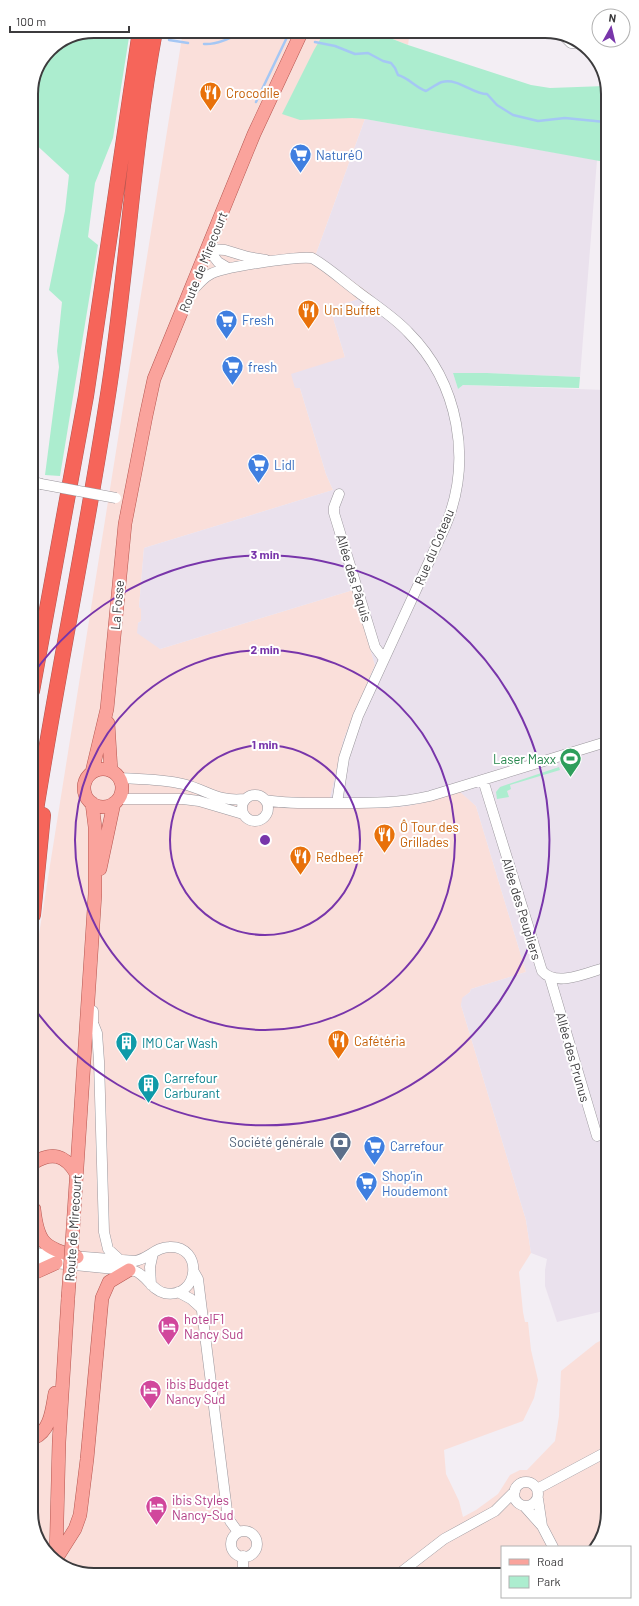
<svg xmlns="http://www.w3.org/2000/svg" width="639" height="1606" viewBox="0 0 639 1606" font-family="Barlow,sans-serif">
	<rect width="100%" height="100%" fill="#f3eef4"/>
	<path fill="#fadfda" d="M183,31H326L352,118L365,119L316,254L372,295L330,308L345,357L300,388L326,474L333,490L144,548L139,607L141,608V621L138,623L160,649L353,590L375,665L349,726L343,741L382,808L407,806L426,802L460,791L476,806L526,972L471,989L470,992L465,996L461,1005L526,1220L531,1253L519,1272L523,1312L525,1322H528L531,1350L538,1380L534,1398L523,1421L444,1450L446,1474L459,1501L463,1517L476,1510L498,1494L510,1475L520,1470H527L555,1441L559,1416L561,1371L596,1343L608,1337V1512L596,1547H502V1572L90,1575L56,1562L34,1532L33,972Z
		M372,31H410L408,45Z"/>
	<path fill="#eae1ed" d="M365,119L597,160L580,377L487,373H453L458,389L463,385L605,390L608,1310L557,1322L545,1286V1270L547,1259L531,1253L526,1220L461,1005L462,998L470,992L471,989L526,972L476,806L459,791L426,802L407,806L382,808L328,807L343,741L349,726L375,665L353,590L160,649L137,633L138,623L141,621V609L139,607L144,548L333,490L326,474L300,388H295L291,374L345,357L330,308L372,295L316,254Z"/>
	<path fill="#acedcf" d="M94,31H130L113,138L95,183L88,237L98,245L60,476L45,475L59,367L57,351L62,302L49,290L65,211L69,175L31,140V90L50,49Z
		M325,31H372L408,45L531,85L550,88L605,86V162L365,119L352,118L300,120L282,114L314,50Z
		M453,373H487L580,377L579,388L463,385L458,389Z
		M559,767L560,770L510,785L511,789L507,791L509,797L497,799L496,792L500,787Z"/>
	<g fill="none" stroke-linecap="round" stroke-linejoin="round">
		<path stroke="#a5c7f4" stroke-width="2.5" d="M169,40L188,43
			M315,42L335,46L355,54L368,53L383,61L391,63L395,68L398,75C409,78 415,87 426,91C430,89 438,83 442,82C459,78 472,94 487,94L497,105L513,115L538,121L565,118L605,122
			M204,44C218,45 232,37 244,31
			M256,102L290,31"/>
		<defs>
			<path id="minor" d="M565,37L571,43L583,44
				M208,249L225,250L248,257L266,260
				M208,249L218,262L228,268
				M191,292C197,286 202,279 209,275C220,267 298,256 312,258C328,267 343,281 358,292C375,305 394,317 408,332C459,383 473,461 445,527L358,716L344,758L337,803
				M32,481L41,484
				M339,494L334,507V513L375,647L384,659
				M119,778C139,779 163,779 183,784C208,790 216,802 245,799
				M483,780L542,971C556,988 589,972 607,967
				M242 808a13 13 0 1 1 26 0a13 13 0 1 1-26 0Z
				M118,799H183L199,801L243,814
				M265,800C286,804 308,803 329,803C364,803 396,804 430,796L606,742
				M550,978L597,1136
				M93,1011V1023L97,1033L99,1061L104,1232L108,1249L120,1260
				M34,1253L135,1261C148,1259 156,1247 169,1247C204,1245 200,1300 164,1293C152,1290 147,1276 135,1271L34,1261
				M194,1272L198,1279L227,1511L230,1521L238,1532
				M151,1285L150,1267L153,1253
				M178,1292L191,1299L201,1308
				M514 1494a12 12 0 1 1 24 0a12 12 0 1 1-24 0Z
				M537,1489L608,1451
				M538,1499L542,1526
				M525,1507L542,1526L553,1547
				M231 1544a13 13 0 1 1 26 0a13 13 0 1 1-26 0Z
				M243,1556V1574
				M400,1573L444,1539L495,1511L515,1491"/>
			<path id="major" d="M108,723L111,771
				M84 788a19 19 0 1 1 38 0a19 19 0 1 1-38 0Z
				M92,772L107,709L125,524L146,416L154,379L254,134L302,31
				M100,869L114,803
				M33,1163C52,1151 65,1155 76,1173
				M34,1209C38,1244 44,1247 77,1257
				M73,1228L95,894V827L92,803
				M34,1273L56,1263
				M34,1438C51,1430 52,1409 55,1393
				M56,1558L59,1442L68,1298
				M56,1559L75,1529L80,1515L87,1459L102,1298L109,1282L129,1270"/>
			<path id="highway" d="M32,691L86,396L140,31
				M33,829C55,686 85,544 107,401C127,278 132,153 155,31
				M33,915L43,815"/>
		</defs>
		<use href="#minor" stroke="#9b979d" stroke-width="11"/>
		<use href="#major" stroke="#b55650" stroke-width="14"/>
		<use href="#highway" stroke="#b55650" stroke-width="16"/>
		<use href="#minor" stroke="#fff" stroke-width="10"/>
		<use href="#major" stroke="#faa39c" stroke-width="13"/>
		<use href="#highway" stroke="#f6655a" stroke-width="15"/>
		<defs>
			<path id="minor-bridge" d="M41,484L116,498"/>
			<path id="major-bridge" d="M68,1298L73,1228"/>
		</defs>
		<use href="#minor-bridge" stroke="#9b979d" stroke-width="11" stroke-linecap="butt"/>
		<use href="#major-bridge" stroke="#b55650" stroke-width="14" stroke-linecap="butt"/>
		<use href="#minor-bridge" stroke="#fff" stroke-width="10"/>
		<use href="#major-bridge" stroke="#faa39c" stroke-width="13"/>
	</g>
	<g fill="none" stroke="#7835aa" stroke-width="2">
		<circle cx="265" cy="840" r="95"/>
		<circle cx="265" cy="840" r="190"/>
		<path d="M33 674A285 285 0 1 1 34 1008"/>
	</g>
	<defs>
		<symbol id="restaurant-pin" viewBox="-11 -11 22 30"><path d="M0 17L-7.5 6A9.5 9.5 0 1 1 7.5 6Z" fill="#e8710a" stroke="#fff"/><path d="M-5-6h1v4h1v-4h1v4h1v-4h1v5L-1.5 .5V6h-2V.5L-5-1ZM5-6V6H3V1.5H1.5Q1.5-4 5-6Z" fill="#fff"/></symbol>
		<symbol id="supermarket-pin" viewBox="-11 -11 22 30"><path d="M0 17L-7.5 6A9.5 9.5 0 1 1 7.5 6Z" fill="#3f7fe0" stroke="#fff"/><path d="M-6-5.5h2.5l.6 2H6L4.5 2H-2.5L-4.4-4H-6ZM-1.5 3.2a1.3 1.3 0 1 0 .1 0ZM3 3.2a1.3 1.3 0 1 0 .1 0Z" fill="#fff"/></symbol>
		<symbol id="stadium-pin" viewBox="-11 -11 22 30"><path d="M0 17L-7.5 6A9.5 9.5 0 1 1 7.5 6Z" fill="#2e9e5b" stroke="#fff"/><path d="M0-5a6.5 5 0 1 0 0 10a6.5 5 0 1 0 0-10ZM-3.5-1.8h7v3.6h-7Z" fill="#fff"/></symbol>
		<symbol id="building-pin" viewBox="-11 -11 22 30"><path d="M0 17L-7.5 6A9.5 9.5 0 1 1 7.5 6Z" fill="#0f9aa8" stroke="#fff"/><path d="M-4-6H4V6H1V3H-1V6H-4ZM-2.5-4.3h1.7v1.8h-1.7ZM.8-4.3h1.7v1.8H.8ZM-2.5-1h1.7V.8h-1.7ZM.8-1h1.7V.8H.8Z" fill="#fff"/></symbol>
		<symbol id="bank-pin" viewBox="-11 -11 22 30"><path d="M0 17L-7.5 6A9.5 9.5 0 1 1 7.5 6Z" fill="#5c6f8a" stroke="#fff"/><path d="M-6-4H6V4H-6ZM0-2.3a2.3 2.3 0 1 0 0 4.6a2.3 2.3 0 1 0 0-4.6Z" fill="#fff"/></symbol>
		<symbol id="hotel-pin" viewBox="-11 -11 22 30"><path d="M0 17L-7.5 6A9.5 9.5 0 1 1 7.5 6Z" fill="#d1479c" stroke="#fff"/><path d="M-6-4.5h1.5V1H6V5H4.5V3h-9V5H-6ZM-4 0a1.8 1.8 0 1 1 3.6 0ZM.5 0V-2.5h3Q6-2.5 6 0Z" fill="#fff"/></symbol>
	</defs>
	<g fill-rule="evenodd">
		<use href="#restaurant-pin" x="198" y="80" width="25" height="34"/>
		<use href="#supermarket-pin" x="288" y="142" width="25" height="34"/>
		<use href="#restaurant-pin" x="296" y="298" width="25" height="34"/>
		<use href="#supermarket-pin" x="214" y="308" width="25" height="34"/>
		<use href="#supermarket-pin" x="220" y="354" width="25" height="34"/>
		<use href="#supermarket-pin" x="246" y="452" width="25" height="34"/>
		<use href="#stadium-pin" x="558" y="746" width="25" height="34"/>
		<use href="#restaurant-pin" x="372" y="822" width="25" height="34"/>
		<use href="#restaurant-pin" x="288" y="844" width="25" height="34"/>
		<use href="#restaurant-pin" x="326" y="1028" width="25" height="34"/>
		<use href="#building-pin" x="114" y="1030" width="25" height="34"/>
		<use href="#building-pin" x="136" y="1072" width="25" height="34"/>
		<use href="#bank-pin" x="328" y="1130" width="25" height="34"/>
		<use href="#supermarket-pin" x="362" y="1134" width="25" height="34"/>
		<use href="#supermarket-pin" x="354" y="1170" width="25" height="34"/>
		<use href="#hotel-pin" x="156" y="1314" width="25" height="34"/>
		<use href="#hotel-pin" x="138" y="1378" width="25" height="34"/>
		<use href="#hotel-pin" x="144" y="1494" width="25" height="34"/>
	</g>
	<g text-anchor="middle" stroke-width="4" stroke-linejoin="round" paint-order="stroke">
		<g font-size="13" fill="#c56008" stroke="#fff" text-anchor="start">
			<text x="226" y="98">Crocodile</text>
			<text x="324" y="315">Uni Buffet</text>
			<text x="400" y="832">Ô Tour des<tspan x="400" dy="15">Grillades</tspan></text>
			<text x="316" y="862">Redbeef</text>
			<text x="354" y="1046">Cafétéria</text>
		</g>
		<g font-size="13" fill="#366cbe" stroke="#fff" text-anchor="start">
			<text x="316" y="160">NaturéO</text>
			<text x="242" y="325">Fresh</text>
			<text x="248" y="372">fresh</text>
			<text x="274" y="470">Lidl</text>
			<text x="390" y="1151">Carrefour</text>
			<text x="382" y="1181">Shop’in<tspan x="382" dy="15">Houdemont</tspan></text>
		</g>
		<g font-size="13" fill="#3c3b3d" stroke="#fff">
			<text transform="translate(203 262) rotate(-68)" y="5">Route de Mirecourt</text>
			<text transform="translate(434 547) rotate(-67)" y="5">Rue du Coteau</text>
			<text transform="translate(354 578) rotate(73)" y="5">Allée des Pâquis</text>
			<text transform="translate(117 605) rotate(-85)" y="5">La Fosse</text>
			<text transform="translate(522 909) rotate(73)" y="5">Allée des Peupliers</text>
			<text transform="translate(573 1057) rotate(74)" y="5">Allée des Prunus</text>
			<text transform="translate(73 1228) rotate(-86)" y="5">Route de Mirecourt</text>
		</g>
		<g font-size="13" fill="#27864d" stroke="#fff" text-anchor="end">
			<text x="556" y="764">Laser Maxx</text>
		</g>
		<g font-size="13" fill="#0d838f" stroke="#fff" text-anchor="start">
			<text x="142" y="1048">IMO Car Wash</text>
			<text x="164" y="1083">Carrefour<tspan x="164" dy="15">Carburant</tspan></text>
		</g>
		<g font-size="13" fill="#4e5e75" stroke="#fff" text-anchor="end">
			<text x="324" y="1147">Société générale</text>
		</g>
		<g font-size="13" fill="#b23c85" stroke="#fff" text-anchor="start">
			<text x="184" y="1324">hotelF1<tspan x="184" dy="15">Nancy Sud</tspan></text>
			<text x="166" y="1389">ibis Budget<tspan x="166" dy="15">Nancy Sud</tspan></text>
			<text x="172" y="1505">ibis Styles<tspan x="172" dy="15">Nancy-Sud</tspan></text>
		</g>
	</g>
	<path d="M0 0H639V1606H0ZM94 38H545A56 56 0 0 1 601 94V1512A56 56 0 0 1 545 1568H94A56 56 0 0 1 38 1512V94A56 56 0 0 1 94 38Z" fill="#fff" fill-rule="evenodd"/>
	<path fill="none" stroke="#3c3b3d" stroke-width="2" d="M94 38H545A56 56 0 0 1 601 94V1512A56 56 0 0 1 545 1568H94A56 56 0 0 1 38 1512V94A56 56 0 0 1 94 38Z"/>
	<circle cx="265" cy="840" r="6" fill="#7835aa" stroke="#fff" stroke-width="2"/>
	<g font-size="12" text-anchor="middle" font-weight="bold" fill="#7835aa" stroke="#fff" stroke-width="4" stroke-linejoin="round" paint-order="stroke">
		<text x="265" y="559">3 min</text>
		<text x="265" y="654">2 min</text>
		<text x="265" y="749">1 min</text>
	</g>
	<rect x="501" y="1546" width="130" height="52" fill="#ffffff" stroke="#b1b1b1"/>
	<rect x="509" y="1559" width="20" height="6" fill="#faa39c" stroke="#b1b1b1"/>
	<text x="537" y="1566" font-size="12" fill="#3c3b3d">Road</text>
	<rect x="509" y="1576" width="20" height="12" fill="#acedcf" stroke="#b1b1b1"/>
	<text x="537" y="1586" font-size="12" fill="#3c3b3d">Park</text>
	<g transform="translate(611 28) rotate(8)"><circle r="19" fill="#ffffff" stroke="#b1b1b1"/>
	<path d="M0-3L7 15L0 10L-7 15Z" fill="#7835aa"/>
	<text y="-6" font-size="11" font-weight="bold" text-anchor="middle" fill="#3c3b3d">N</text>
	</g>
	<path d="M10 26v6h119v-6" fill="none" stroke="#3c3b3d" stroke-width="2"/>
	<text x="16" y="26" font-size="12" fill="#3c3b3d" stroke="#ffffff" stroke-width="3" paint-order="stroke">100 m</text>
</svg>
